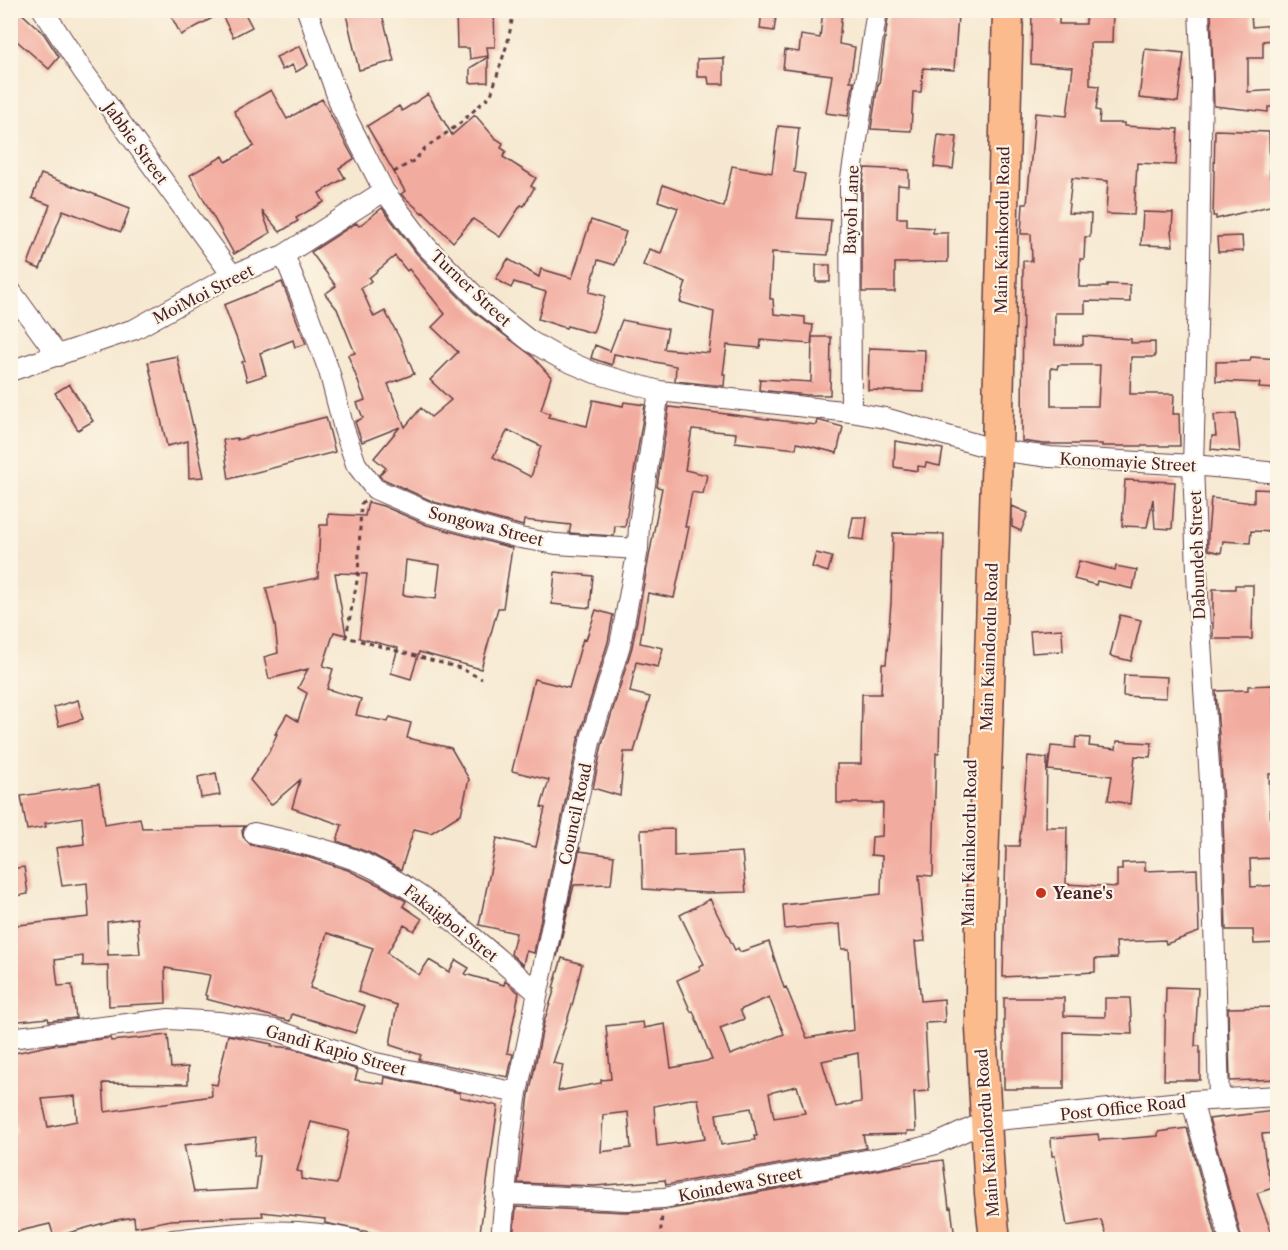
<svg xmlns="http://www.w3.org/2000/svg" width="1288" height="1250" viewBox="0 0 1288 1250" font-family="'Libre Caslon Text',serif">
	<rect width="100%" height="100%" fill="#fcf5e5"/>
	<filter id="ink" filterUnits="userSpaceOnUse"><feTurbulence type="fractalNoise" baseFrequency=".0167" numOctaves="2"/><feDisplacementMap in="SourceGraphic" scale="12" xChannelSelector="R" yChannelSelector="G"/><feConvolveMatrix kernelMatrix="1 2 1 2 8 2 1 2 1" color-interpolation-filters="sRGB"/></filter>
	<filter id="wash" filterUnits="userSpaceOnUse"><feTurbulence type="fractalNoise" baseFrequency=".008" numOctaves="4" result="noise"/><feDisplacementMap in="SourceGraphic" scale="24" xChannelSelector="R" yChannelSelector="G"/><feGaussianBlur stdDeviation="1.35" result="paint"/><feColorMatrix in="noise" values="0 0 0 0 0 0 0 0 0 0 0 0 0 0 0 0 0 1.4 0 .05"/><feComposite in="paint" operator="in"/></filter>
	<g filter="url(#wash)">
		<rect width="100%" height="100%" fill="#f6e8d0"/>
		<g id="blocks">
			<path fill="#f2ab9f" fill-rule="evenodd" d="M10,10H18L44,34L59,57L49,69L10,35Z
				M168,10H227L181,35Z
				M231,10H243L252,27L233,37L222,15Z
				M345,10H381L394,61L359,70Z
				M456,10H494L495,47H487L488,56L470,59L469,48H457Z
				M762,10H777L774,31L760,29Z
				M823,10H842L839,44L855,47L850,81H854L848,116L826,113L832,75L783,69L785,50L799,52L801,35L820,38Z
				M889,10H912L958,15L954,70L923,68L921,92H913L911,131L871,129L878,84H879Z
				M1032,10H1059V24H1086V10H1113L1112,43H1090V85L1099,86L1096,110L1100,111L1099,123H1124V126L1178,129L1176,165L1137,163L1134,215L1106,214L1108,181L1072,178L1068,213L1091,214L1090,237H1085L1084,259H1080L1079,287H1107V284L1130,285V302L1085,301V313H1055V345H1083V336L1131,339V343L1155,342V357H1131L1130,394H1174L1173,414H1179L1180,446H1102V444H1044L1022,441L1023,261H1032L1031,234H1021L1023,204H1027L1035,113L1067,116L1073,67L1031,64ZM1058,365H1100L1098,406H1051V368L1057,369Z
				M1211,10H1243V14H1251L1252,27L1273,25L1274,40L1263,41V58H1248V92L1278,90V107H1268V112L1214,106Z
				M300,46L308,65L296,72L292,65L282,70L276,57Z
				M1145,49L1184,53L1178,102L1139,98Z
				M488,57V82L470,83V68Z
				M724,58V84H709L708,77H697V59Z
				M271,90L287,119L322,99L354,159L339,168L345,178L319,193L324,202L296,218L298,221L280,232L262,211L270,233L234,254L190,175L223,156L226,162L254,146L234,111Z
				M428,94L452,135L475,115L495,138L503,143L501,148L506,151L503,157L536,178L531,186L534,188L524,206L521,205L500,237L473,219L453,242L423,212L422,213L401,194L405,191L367,126L399,106L402,111Z
				M778,126L799,128L794,172L805,174L797,218L831,220L828,255L772,252L770,299H773L774,314L805,317V324L813,325L811,344L761,340L760,348L727,345L723,374H725L724,386L675,381L676,366L614,354L612,365L591,358L595,345L610,351L622,320L668,329L664,349L709,353L714,312L680,302L686,282L643,265L649,249L661,253L678,208L658,201L663,185L724,207L732,166L772,173Z
				M1215,130L1269,132L1270,178L1278,176V204L1216,219V216H1213Z
				M938,135L957,137L953,169L934,167Z
				M865,168L909,170V186L898,185L897,218H907V226L933,228V233H948V262L895,263V292H862V186Z
				M41,174L130,208L121,232L63,210L40,269L28,264L50,205L32,198Z
				M382,208L417,254L474,312L531,355L551,377L541,410L550,414L548,417L587,426L593,400L623,406L624,402L645,405L625,527L615,526L614,536L569,533L571,525L524,520L523,526L434,502L383,479L379,475L386,468L374,458L400,427L362,442L355,422L363,418L357,403L365,400L348,355L355,353L337,309L325,294L336,286L311,252L356,223L359,226ZM395,256L407,271L409,269L445,314L432,327L458,352L430,380L451,400L431,417L421,408L405,427L388,384L414,374L401,341L385,311L374,317L361,288L371,281L369,278ZM508,430L541,446L531,477L493,457Z
				M1143,212L1173,213L1172,230L1171,231L1173,246L1141,245Z
				M591,220L626,232L615,265L598,260L589,292L605,296L593,333L567,326L566,328L538,319L546,292L514,282L511,288L496,279L508,259L539,277L541,269L572,278Z
				M1242,236L1243,251L1218,252L1217,237Z
				M816,265H830V282H816Z
				M282,282L306,344L295,347L293,340L260,353L266,375L247,381L242,362L245,361L224,305Z
				M812,337H831L830,395H807L759,390L760,379L811,382Z
				M869,348L925,350L924,392L868,390Z
				M177,356L195,435L204,477L189,478L188,441L167,446L148,362Z
				M1251,357L1278,359V389L1259,388L1260,383L1216,381V362L1250,361Z
				M69,384L93,421L78,430L55,393Z
				M669,407L816,425L817,420L843,427L837,453L797,443L796,449L735,442L736,433L692,429L685,470L707,475L703,494L692,492L685,527H689L674,598L648,593L640,643L663,648L658,667L636,662L630,692L650,697L634,752H624L620,796L593,788L602,745L632,647L662,488L657,487Z
				M1236,413L1240,452L1211,449L1212,436H1216L1214,415Z
				M326,417L335,452L229,479L223,440L237,438V440Z
				M895,441L943,449L940,466L926,463L925,467L918,466V471L894,467Z
				M1125,480L1175,482L1172,529L1155,528L1153,499L1147,527L1122,526Z
				M1254,489L1278,490V532L1251,531L1250,543L1223,541L1221,553L1208,550V534L1211,498L1254,503Z
				M368,502L383,506L427,525L512,548L503,608H498L481,669L419,652L411,679L391,673L398,648L359,638L367,574L335,573L346,635L334,632L323,666L333,669L327,689L361,699L356,715L388,722L390,717L411,723L407,738L451,748L469,779L461,814L431,833L414,829L401,870L370,853L337,841L342,825L292,808L300,780L271,805L250,780L269,752L277,734H275L287,714L298,721L307,693L298,688L308,669L269,679L264,657L278,653L275,625L266,588L318,578L320,525H328V514L365,516ZM406,560L440,565L436,599L403,595Z
				M1012,506L1028,513L1021,531L1012,527Z
				M853,517H867L864,540L849,538Z
				M893,533L944,534L939,753H936L933,876L919,875L925,941L915,942L921,1001L944,999L945,1022L925,1023L929,1091L914,1092L916,1131H907V1134L863,1135L866,1148L666,1185L665,1180L595,1186L518,1183L529,1095L544,1022L555,988H553L562,958L582,964L573,1002L553,1063L563,1065L558,1091L601,1083V1080L611,1079L606,1026L643,1022L644,1028L665,1024L671,1068L712,1060L693,1011L691,1012L677,980L701,969L699,966L704,964L680,915L710,899L735,950L738,948L740,952L769,942L784,988L786,987L807,1038L854,1030L849,949H842L840,924L785,929L783,905L881,894L882,856L871,855L872,837L882,836L883,803H837V764H861L862,694H881L882,664H886L891,603ZM769,997L784,1034L730,1055L720,1028L744,1019L740,1010ZM858,1053L861,1102L836,1107L822,1061ZM797,1086L805,1113L774,1118L769,1093ZM690,1099H698L705,1139L657,1146L654,1106ZM751,1108L757,1136H754L755,1140L721,1145L716,1114ZM628,1112L631,1148L601,1152L603,1115Z
				M816,553L832,557L828,572L812,567Z
				M1079,561L1115,570L1116,566L1137,570L1133,589L1097,581L1096,585L1074,579Z
				M555,572L593,576L590,608L552,604Z
				M1235,585H1253L1252,639H1213V589H1235Z
				M596,610L613,615L608,642L578,740L534,953L526,951L523,965L511,954L516,933L479,925L497,838L536,847L545,808L541,807L549,780L512,771L534,679L569,688L583,639L586,640Z
				M1120,615L1141,620L1131,661L1110,656Z
				M1062,629L1063,651L1032,653L1030,631Z
				M1124,675L1167,677L1166,698L1123,696Z
				M1273,685L1274,730H1277L1278,774H1269L1271,830H1278V858L1250,859L1251,887L1278,885V943L1254,944L1253,930H1226L1222,780L1216,691L1248,690V686Z
				M78,700L83,719L59,726L54,707Z
				M1076,737L1090,738L1089,746L1116,749L1117,741L1152,743L1150,757L1135,756L1130,804L1108,800L1112,776L1048,770L1051,746L1075,748Z
				M1028,756L1047,758L1046,827H1067L1066,884L1117,887V870H1122V863L1145,862V871L1197,869L1199,932L1166,944L1165,940L1116,942L1117,958L1095,959V972L1003,977L1006,846H1019Z
				M216,773L220,795L201,798L198,777Z
				M99,784L105,824L140,818L142,828L245,826L242,831L243,837L251,845L307,857L348,870L383,887L406,901L403,906L422,919L414,931L404,925L387,953L419,975L429,960L449,972L456,960L469,968L465,974L504,985L505,981L519,993L507,1053L513,1054L508,1077L419,1060L421,1055L390,1045L397,1005L358,992L373,948L327,933L310,988L365,1006L355,1033L292,1014L290,1021L206,999L207,996L205,995L210,975L165,968L166,1003L109,1006L108,965L83,966V956L55,960L58,986L72,985L76,1018L49,1021L48,1018L10,1022V926L89,917L87,883L62,886L56,848L84,844L82,817L45,823L46,827L27,830L21,796ZM137,918L140,954L108,955L107,922Z
				M674,829V856L742,852L746,892L707,893L643,889L641,830Z
				M580,847V851L614,856L611,884L574,885L557,957Z
				M24,867L28,894L10,897V869Z
				M1166,987L1198,988L1195,1046H1200V1080H1164Z
				M1004,998H1064V1016L1105,1017V998H1130L1132,1034L1064,1032V1089H1004Z
				M1278,1007V1079L1230,1081L1228,1008Z
				M168,1035L171,1068L188,1067V1084L103,1083L105,1112L212,1096L211,1084L217,1085L228,1035L272,1044L271,1046L292,1048L358,1070L355,1080L384,1084L385,1077L460,1093V1097L498,1106L479,1239H403L325,1223V1219L262,1212L263,1216L171,1220L135,1227L134,1217L111,1221L54,1237L50,1224L15,1232V1228L10,1229V1134L17,1132L10,1103V1054L52,1045L110,1038L111,1041ZM75,1096L77,1121L48,1127L42,1099ZM311,1122L349,1131L337,1184L301,1179L302,1172L297,1171ZM256,1137L254,1156H260L256,1189L194,1192L184,1145Z
				M1274,1111L1276,1133L1262,1134L1266,1165L1273,1188L1257,1193L1274,1239H1242L1209,1119Z
				M1187,1128L1217,1239H1108L1101,1220L1067,1226L1055,1156H1052L1051,1138L1098,1134L1099,1140L1120,1139L1158,1136V1132Z
				M943,1160L949,1208L951,1207L955,1239H513L516,1207L626,1212L665,1210L898,1166Z"/>
		</g>
	</g>
	<g filter="url(#ink)">
		<use href="#blocks" fill-opacity="0" stroke="#643d44" stroke-width="1.5"/>
		<g fill="none" stroke-linecap="round" stroke-linejoin="round">
			<defs>
				<path id="street" d="M43,10L83,71L232,275
					M307,10L341,107L384,191L426,246L483,304L530,341L560,358L595,373L659,391L851,412L885,418L997,450L1050,457L1193,465L1278,473
					M1199,10L1202,80L1199,259L1193,465L1198,596L1210,781L1219,1099
					M284,255L308,314L329,371L344,429L356,464L375,489L430,513L520,538L556,544L638,549
					M10,290L58,356
					M10,371L135,329L232,275L284,255L384,191
					M851,412L850,185L877,10
					M254,833C291,841 330,849 365,864C430,894 484,948 538,993
					M10,1038L169,1019L219,1022L275,1030L371,1062L517,1093
					M1192,1101L1230,1240
					M504,1194L627,1200L664,1198L888,1156L936,1144L987,1121L1192,1101L1278,1096
					M173,1240C235,1233 292,1225 354,1240
					M501,1240L510,1139L517,1093L590,742L620,645L638,549L639,524L659,391"/>
				<path id="primary" d="M995,1240L990,1193L981,1028V923L997,450L1008,10"/>
			</defs>
			<use href="#street" stroke="#643d44" stroke-width="22"/>
			<use href="#primary" stroke="#643d44" stroke-width="33"/>
			<path stroke="#643d44" stroke-width="3" stroke-dasharray="4.5 4.5" stroke-linecap="butt" d="M394,172L415,160L425,148L458,125L491,95L508,41L514,10
				M364,501L361,504L358,576L346,637L460,668L482,679
				M660,1240L662,1215"/>
			<use href="#street" stroke="#fff" stroke-width="20"/>
			<use href="#primary" stroke="#fbbb8c" stroke-width="30"/>
		</g>
	</g>
	<circle fill="#c8321e" stroke="#fcf5e5" stroke-width="2" cx="1041" cy="893" r="6"/>
	<g text-anchor="middle" stroke-width="4.5" stroke-linejoin="round" paint-order="stroke">
		<g font-size="16" fill="#4a1f2b" stroke="#fcf5e5">
			<text transform="translate(136 143) rotate(54)" y="6">Jabbie Street</text>
			<text transform="translate(851 210) rotate(-88)" y="6">Bayoh Lane</text>
			<text transform="translate(1002 230) rotate(-89)" y="6">Main Kainkordu Road</text>
			<text transform="translate(471 288) rotate(43)" y="6">Turner Street</text>
			<text transform="translate(203 294) rotate(-27)" y="6">MoiMoi Street</text>
			<text transform="translate(1128 462) rotate(3)" y="6">Konomayie Street</text>
			<text transform="translate(486 526) rotate(14)" y="6">Songowa Street</text>
			<text transform="translate(1197 555) rotate(-92)" y="6">Dabundeh Street</text>
			<text transform="translate(989 647) rotate(-88)" y="6">Main Kaindordu Road</text>
			<text transform="translate(575 814) rotate(-78)" y="6">Council Road</text>
			<text transform="translate(969 843) rotate(-89)" y="6">Main Kainkordu Road</text>
			<text transform="translate(451 923) rotate(38)" y="6">Fakaigboi Stret</text>
			<text transform="translate(336 1050) rotate(16)" y="6">Gandi Kapio Street</text>
			<text transform="translate(1123 1108) rotate(-6)" y="6">Post Office Road</text>
			<text transform="translate(987 1133) rotate(-94)" y="6">Main Kaindordu Road</text>
			<text transform="translate(740 1184) rotate(-11)" y="6">Koindewa Street</text>
		</g>
		<g font-size="16" font-weight="bold" fill="#4a1f2b" stroke="#fcf5e5" text-anchor="start">
			<text x="1053" y="899">Yeane's</text>
		</g>
	</g>
	<rect width="1288" height="1250" fill="none" stroke="#fcf5e5" stroke-width="36"/>
</svg>
